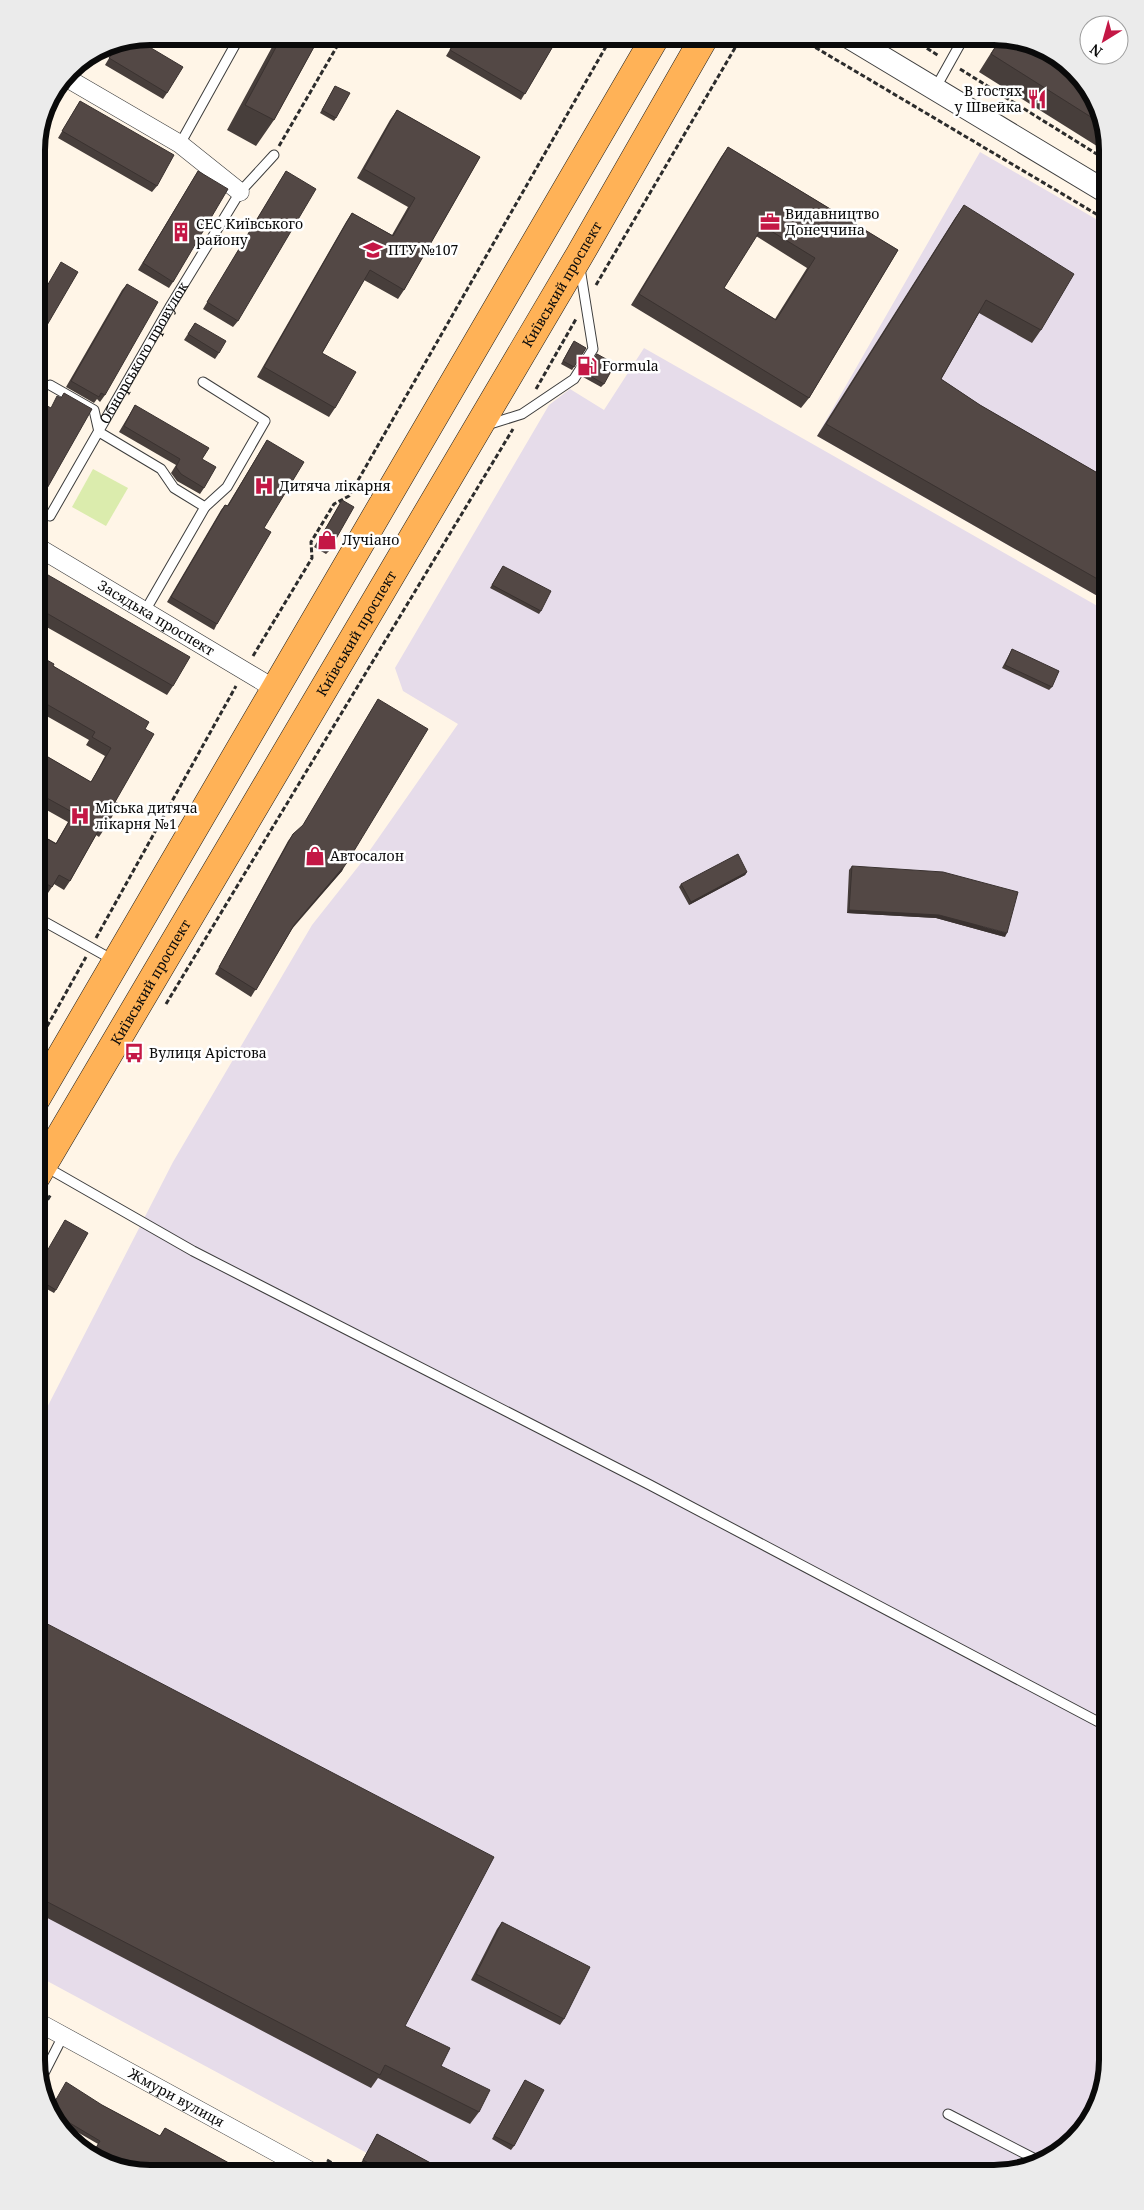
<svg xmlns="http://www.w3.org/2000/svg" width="1144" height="2210" viewBox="0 0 1144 2210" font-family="'Noto Serif',serif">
	<rect width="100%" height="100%" fill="#fff5e7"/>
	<path fill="#e6dcea" d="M980,152L1108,226V602L817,436Z
		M644,348L1108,612V2060L1089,2123L1038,2165L994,2174H406L36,1975V1429L173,1162L312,925L361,863L458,724L403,691L395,668L549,405L570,389L604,410Z"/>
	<path fill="#dbecad" d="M93,469L128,488L106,526L72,507Z"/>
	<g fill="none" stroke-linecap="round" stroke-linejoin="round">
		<defs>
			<g id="service">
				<path d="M871,51L880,36"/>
				<path d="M935,89L964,37"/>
				<path d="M180,144L240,36"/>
				<path d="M203,382L265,421L227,487L205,507"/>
				<path d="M50,385L94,410L99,432L161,469L174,488L205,507L145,611"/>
				<path d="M487,425L522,414L574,379L593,349L580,268"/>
				<path id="s1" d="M50,516L171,305L240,192L274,155"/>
				<path d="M36,917L115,961"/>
				<path d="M46,1167L193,1251L650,1485L1108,1727"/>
				<path d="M40,2081L63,2036"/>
				<path d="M948,2114L1041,2162"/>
			</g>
			<g id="minor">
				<path d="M65,77L180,144L240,192"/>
				<path id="s2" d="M36,546L275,689"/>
				<path id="s3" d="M36,2021L316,2174"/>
			</g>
			<path id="tertiary" d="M847,36L1108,193"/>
			<g id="primary">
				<path d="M36,1099C244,745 451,391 656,36"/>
				<path id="s4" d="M36,1177L579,256L705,36"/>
			</g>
		</defs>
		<use href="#service" stroke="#3d3d3d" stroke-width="11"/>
		<use href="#minor" stroke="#3d3d3d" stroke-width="19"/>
		<use href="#tertiary" stroke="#3d3d3d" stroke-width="24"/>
		<use href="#primary" stroke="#1b1b1b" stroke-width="29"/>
		<path stroke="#2c2c2c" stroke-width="3" stroke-dasharray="5 2.5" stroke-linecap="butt" d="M796,36L1108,221
			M908,36L939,56
			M960,69L1108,161
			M279,146L343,36
			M596,285L742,36
			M536,389L576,319
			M253,656L312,558L311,542L334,504L349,496L612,36
			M96,938L236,686
			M166,1004L513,429
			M36,1046L86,957
			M36,1219L51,1194
			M327,2160L351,2174"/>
		<use href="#service" stroke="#fff" stroke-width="9"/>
		<use href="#minor" stroke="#fff" stroke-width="18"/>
		<use href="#tertiary" stroke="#fff" stroke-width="22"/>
		<use href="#primary" stroke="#ffb257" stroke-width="28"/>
	</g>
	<path fill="#473e3b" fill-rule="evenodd" d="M278,36H320L274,120L256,146L227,130Z
		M458,36H559L521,100L446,56Z
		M600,36H608L606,40Z
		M1001,37L1057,56L1099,106L1108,153L979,72Z
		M136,39L167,93L163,99L105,65L118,43Z
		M335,86L336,118L334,121L320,113Z
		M80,101L157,186L152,192L58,138Z
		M397,110L480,157L404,290L398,299L364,280L322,353L335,408L329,417L257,377L346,222L352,213L392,235L408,207L357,178L390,120Z
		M728,147L898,250L809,398L801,408L631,305L721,157ZM756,236L807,268L775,319L724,288Z
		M198,171L173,282L169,288L138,270Z
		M286,171L238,321L233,327L203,309Z
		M964,205L1041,330L1032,343L979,313L941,379L980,405L1108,479V602L817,436L955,218Z
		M127,284L105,395L100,402L97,399L94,403L66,387L122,290Z
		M195,323L219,353L215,359L184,340Z
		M572,344L586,348L572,370L561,364Z
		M597,354L604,384L601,387L583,377Z
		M135,405L202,459L204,488L200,494L177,481L171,473L176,465L119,432Z
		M267,440L264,528L217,624L214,630L167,602L221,510L225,505L227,506Z
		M340,504L329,551L326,554L314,547Z
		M503,566L541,611L539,614L490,588Z
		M36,568L173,686L167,695L36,621Z
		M1012,649L1052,687L1049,690L1002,668Z
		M36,654L145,729L115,802L105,828L99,837L96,835L70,881L64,890L54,884L46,896L36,890V832L56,843L68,822L36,804V750L91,782L105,756L86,745L89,740L36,710Z
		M378,699L342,871L292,929L251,997L215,974L288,841L293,834L302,827Z
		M852,866L1005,937L936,918L847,913L849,870Z
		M747,872L745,875L689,905L679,887L681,884Z
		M36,1269L56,1290L54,1293L36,1283Z
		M36,1618L405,2026L441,2066L479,2112L470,2124L378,2078L371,2088L36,1912Z
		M502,1922L564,2019L560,2025L471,1980L497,1929Z
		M525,2080L514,2146L511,2150L492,2139Z
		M102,2105L160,2136L165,2128L249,2174H143L132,2169V2170L91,2156L98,2144L60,2122L50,2110Z
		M377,2134L451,2174H380L361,2163Z"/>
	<path fill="#3a3230" d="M346,864L342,871L289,931L294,925Z
		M747,872L745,875L689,905L691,902Z
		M849,910L939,915L1007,933L1005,937L936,918L847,913Z"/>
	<path fill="#534845" stroke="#3a3230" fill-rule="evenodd" d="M282,36H320L274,120L245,105Z
		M458,36H559L525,94L450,50Z
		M1002,37L1057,56L1099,106L1102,124L991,54Z
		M136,39L183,67L167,93L109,58L119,42Z
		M335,86L350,93L336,118L322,110Z
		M80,101L174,155L157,186L62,131Z
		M397,110L480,157L404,290L370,270L322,353L356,372L335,408L264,367L352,213L393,236L415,198L364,169Z
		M728,147L898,250L809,398L639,294ZM763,226L815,258L776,320L724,288Z
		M198,171L228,189L173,282L143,263Z
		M286,171L316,189L238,321L207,302Z
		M964,205L1074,274L1041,330L986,300L941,379L980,405L1108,479V585L826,424Z
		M61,262L78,272L36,344V305Z
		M127,284L158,302L105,395L101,393L99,397L71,381Z
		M195,323L226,341L219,353L188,334Z
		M574,341L586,348L574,367L563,361Z
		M597,354L615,364L604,384L585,373Z
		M64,393L92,409L37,506L36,400L51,408L57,396L61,398Z
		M135,405L209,448L202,459L216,467L204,488L181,474L176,467L180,459L124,426Z
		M267,440L304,462L264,528L271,532L217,624L171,597L225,505L228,506Z
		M342,500L354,507L329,551L317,544Z
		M503,566L551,591L541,611L492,585Z
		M36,568L190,657L173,686L36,607Z
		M1012,649L1059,671L1052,687L1005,665Z
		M36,654L54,664L53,666L149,722L145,729L154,734L115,802L119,804L105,828L101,826L70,881L59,875L52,887L36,878V832L56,844L74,813L36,792V750L91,782L111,748L92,737L95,732L36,698Z
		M378,699L428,729L346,864L294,925L256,990L219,967L293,834L303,825Z
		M738,854L747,872L691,902L681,884Z
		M852,866L943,872L1018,892L1007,933L939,915L849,910Z
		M65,1220L88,1233L56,1290L36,1278V1270Z
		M36,1618L494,1857L405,2026L450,2048L441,2066L490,2090L479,2112L385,2065L380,2075L36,1896Z
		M502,1922L590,1967L564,2019L476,1974Z
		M525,2080L544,2090L514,2146L494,2136Z
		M66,2082L102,2105L160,2136L165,2128L249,2174H148L134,2166L132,2170L109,2162L93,2153L100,2141L53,2113L50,2110Z
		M377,2134L451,2174H389L363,2160Z"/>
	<defs>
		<symbol id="restaurant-bare" viewBox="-9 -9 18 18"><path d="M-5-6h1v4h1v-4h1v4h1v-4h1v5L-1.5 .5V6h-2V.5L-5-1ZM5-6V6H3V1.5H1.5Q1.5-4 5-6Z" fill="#c41745" stroke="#fff" stroke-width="2.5" paint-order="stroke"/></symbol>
		<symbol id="office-bare" viewBox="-9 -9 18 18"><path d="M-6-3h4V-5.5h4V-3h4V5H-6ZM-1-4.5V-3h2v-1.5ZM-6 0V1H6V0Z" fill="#c41745" stroke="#fff" stroke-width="2.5" paint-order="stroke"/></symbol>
		<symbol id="building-bare" viewBox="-9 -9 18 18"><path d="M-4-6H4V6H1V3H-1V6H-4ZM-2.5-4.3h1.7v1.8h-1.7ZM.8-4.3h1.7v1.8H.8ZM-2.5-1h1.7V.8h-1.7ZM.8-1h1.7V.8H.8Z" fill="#c41745" stroke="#fff" stroke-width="2.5" paint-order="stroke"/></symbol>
		<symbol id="university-bare" viewBox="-9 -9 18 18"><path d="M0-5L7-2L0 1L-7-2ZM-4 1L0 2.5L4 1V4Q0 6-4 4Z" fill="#c41745" stroke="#fff" stroke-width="2.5" paint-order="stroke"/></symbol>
		<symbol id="fuel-bare" viewBox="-9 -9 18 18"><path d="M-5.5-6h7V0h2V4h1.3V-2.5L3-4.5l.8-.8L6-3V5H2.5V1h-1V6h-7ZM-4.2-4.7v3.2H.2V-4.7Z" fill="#c41745" stroke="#fff" stroke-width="2.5" paint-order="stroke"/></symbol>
		<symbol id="hospital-bare" viewBox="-9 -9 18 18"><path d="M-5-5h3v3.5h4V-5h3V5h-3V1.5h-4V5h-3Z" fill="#c41745" stroke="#fff" stroke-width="2.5" paint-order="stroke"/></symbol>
		<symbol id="shop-bare" viewBox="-9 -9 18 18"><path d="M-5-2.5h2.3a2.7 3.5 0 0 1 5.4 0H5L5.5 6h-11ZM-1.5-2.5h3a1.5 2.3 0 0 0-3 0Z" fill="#c41745" stroke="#fff" stroke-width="2.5" paint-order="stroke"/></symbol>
		<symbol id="bus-bare" viewBox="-9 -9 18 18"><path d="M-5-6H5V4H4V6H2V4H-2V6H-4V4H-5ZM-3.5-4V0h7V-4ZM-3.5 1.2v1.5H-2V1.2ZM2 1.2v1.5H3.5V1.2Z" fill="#c41745" stroke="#fff" stroke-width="2.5" paint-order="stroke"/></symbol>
	</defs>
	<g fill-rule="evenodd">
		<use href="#restaurant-bare" x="1023" y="85" width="28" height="28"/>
		<use href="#office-bare" x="756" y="208" width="28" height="28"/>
		<use href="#building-bare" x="167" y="218" width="28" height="28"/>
		<use href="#university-bare" x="359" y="236" width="28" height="28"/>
		<use href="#fuel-bare" x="573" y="352" width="28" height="28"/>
		<use href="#hospital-bare" x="250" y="472" width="28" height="28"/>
		<use href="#shop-bare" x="313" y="526" width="28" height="28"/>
		<use href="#hospital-bare" x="66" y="802" width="28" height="28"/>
		<use href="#shop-bare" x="301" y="842" width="28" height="28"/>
		<use href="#bus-bare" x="120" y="1039" width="28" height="28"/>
	</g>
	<g text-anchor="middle" stroke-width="5" stroke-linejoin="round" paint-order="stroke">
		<g font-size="14" fill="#0a0a0a" stroke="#fff" text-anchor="start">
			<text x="1022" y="96" text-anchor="end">В гостях<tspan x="1022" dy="16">у Швейка</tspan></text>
			<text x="785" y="219">Видавництво<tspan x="785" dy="16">Донеччина</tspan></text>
			<text x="196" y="229">СЕС Київського<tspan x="196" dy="16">району</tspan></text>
			<text x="388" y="255">ПТУ №107</text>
			<text x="602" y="371">Formula</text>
			<text x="279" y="491">Дитяча лікарня</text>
			<text x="342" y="545">Лучіано</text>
			<text x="95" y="813">Міська дитяча<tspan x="95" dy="16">лікарня №1</tspan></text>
			<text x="330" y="861">Автосалон</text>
			<text x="149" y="1058">Вулиця Арістова</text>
		</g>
		<g font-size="14" fill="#0a0a0a" stroke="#fff">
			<text dy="5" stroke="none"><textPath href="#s4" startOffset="1036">Київський проспект</textPath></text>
			<text dy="5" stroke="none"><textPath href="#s1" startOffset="188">Обнорського провулок</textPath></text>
			<text dy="5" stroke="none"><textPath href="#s2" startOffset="140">Засядька проспект</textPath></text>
			<text dy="5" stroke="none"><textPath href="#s4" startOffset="631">Київський проспект</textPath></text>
			<text dy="5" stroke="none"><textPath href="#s4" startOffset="226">Київський проспект</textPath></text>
			<text dy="5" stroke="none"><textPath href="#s3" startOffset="160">Жмури вулиця</textPath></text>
		</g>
	</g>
	<path d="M0 0H1144V2210H0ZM150 45H994A105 105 0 0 1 1099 150V2060A105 105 0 0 1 994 2165H150A105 105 0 0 1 45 2060V150A105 105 0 0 1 150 45Z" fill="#ebebeb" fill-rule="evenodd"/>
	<path fill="none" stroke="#0a0a0a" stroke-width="6" d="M150 45H994A105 105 0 0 1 1099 150V2060A105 105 0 0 1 994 2165H150A105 105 0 0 1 45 2060V150A105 105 0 0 1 150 45Z"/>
	<g transform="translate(1104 40) rotate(217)"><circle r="24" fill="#ffffff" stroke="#9d9d9d"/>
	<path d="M0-4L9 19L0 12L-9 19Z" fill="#c41745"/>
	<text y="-8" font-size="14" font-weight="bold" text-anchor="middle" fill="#0a0a0a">N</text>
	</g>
</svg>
